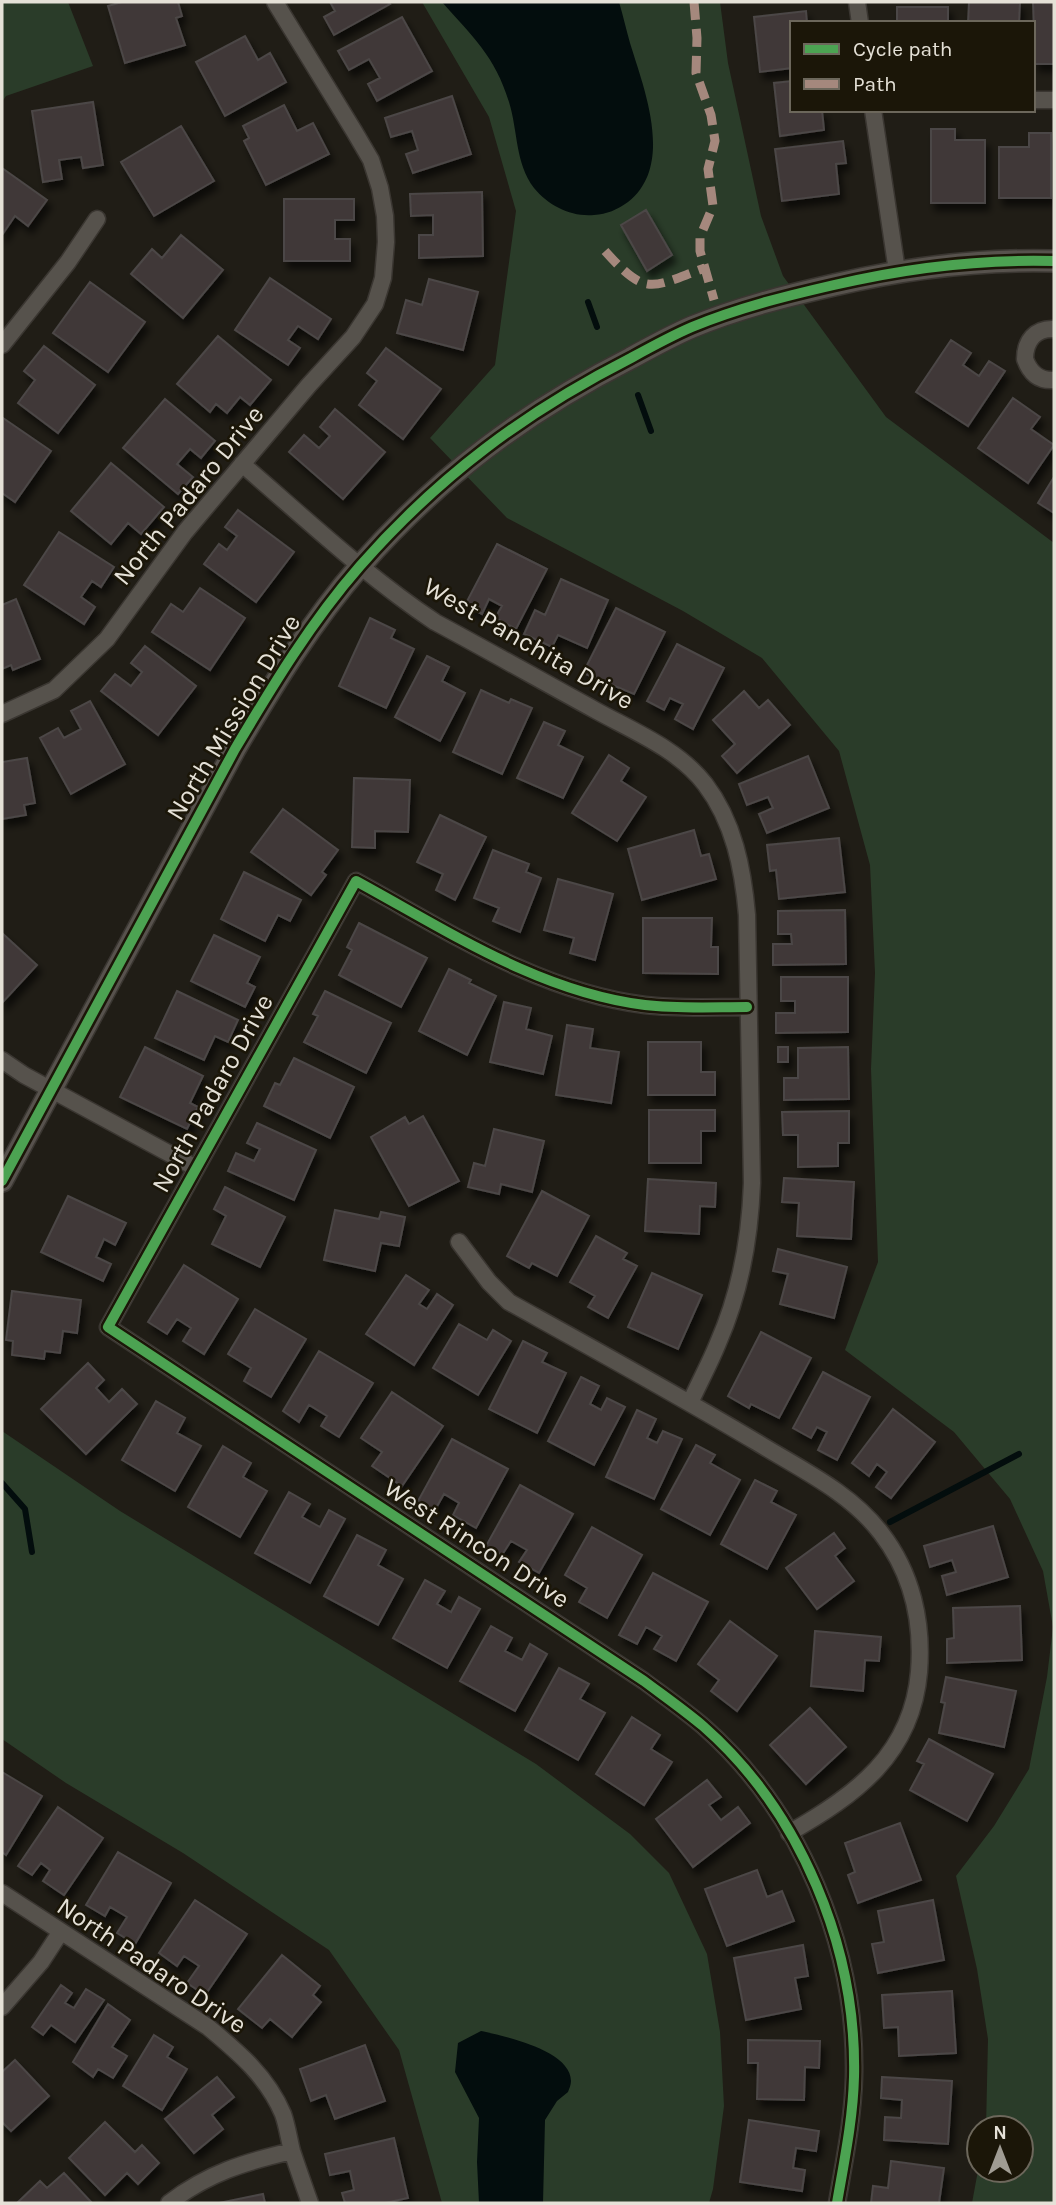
<svg xmlns="http://www.w3.org/2000/svg" width="1056" height="2205" viewBox="0 0 1056 2205" font-family="Karla,sans-serif">
	<defs>
		<filter id="shadow"><feDropShadow dx="4" dy="7" stdDeviation="3.5" flood-color="#0009"/></filter>
	</defs>
	<rect width="100%" height="100%" fill="#201d16"/>
	<path fill="#2a3c29" d="M2,2H68L93,66L6,96L2,102Z
		M422,2H720L728,63L761,216L783,276L886,417L1054,543V2203H972L979,2165V2170H1021V2128H986L988,2039L977,1969L956,1876L994,1826L1029,1769L1047,1677L1053,1627L1043,1571L1010,1499L954,1432L845,1350L878,1262L871,1069L875,973L870,865L839,751L762,658L683,611L507,518L430,438L495,365L516,211L489,117Z
		M2,1431L120,1511L536,1764L630,1834L669,1873L707,1954L720,2032L724,2106L713,2189L709,2203H442L399,2050L329,1950L183,1853L66,1783L2,1739Z"/>
	<path fill="#030d0d" d="M442,2H619C623,15 626,29 630,43C644,89 675,165 628,202C617,210 607,214 594,215C571,217 549,206 534,188C515,163 518,131 509,102C495,56 472,36 442,2Z
		M481,2031C504,2036 571,2050 571,2081C571,2085 569,2089 568,2092L557,2101L545,2120L543,2203H479L477,2162L479,2118L455,2072L458,2043Z"/>
	<g fill="none" stroke-linecap="round" stroke-linejoin="round">
		<path stroke="#030d0d" stroke-width="6" d="M588,302L597,327
			M638,395L651,431
			M2,1483L25,1509L32,1552
			M890,1522L1019,1454"/>
	</g>
	<path fill="#413939" stroke="#4c4746" stroke-width="2" filter="url(#shadow)" d="M122,2H178L182,16L176,18L185,45L125,63L108,6Z
		M330,2H388L390,4L334,35L324,17L335,11Z
		M969,2L1020,3L1019,23H968Z
		M1033,2H1054V64H1035Z
		M897,7H948V23H897Z
		M806,11L807,23H792V68L760,72L754,17Z
		M402,17L432,71L377,101L368,84L380,78L369,59L349,70L338,51Z
		M245,36L258,60L270,53L286,82L225,116L196,62Z
		M792,81V110H822L824,130L780,136L774,83Z
		M452,96L471,154L413,173L406,154L418,150L412,131L391,137L385,118Z
		M93,102L103,165L83,168L81,157L59,160L62,179L43,182L32,111Z
		M284,105L297,131L313,123L329,154L266,185L244,141L249,138L243,126Z
		M181,126L214,181L154,216L121,162Z
		M931,129H955V140H985V203H931Z
		M1029,133H1051V198H999V147H1029Z
		M843,141L846,163L836,164L839,194L782,201L775,149Z
		M2,168L47,200L28,226L15,216L2,235Z
		M482,192L483,256L419,258V235H433V215L411,216L410,194Z
		M284,199H354V220H335V239H350V261H284Z
		M646,210L672,255L647,271L621,225Z
		M181,235L223,270L183,318L131,274L152,249L162,258Z
		M270,278L331,319L318,339L298,326L288,340L300,348L288,365L235,330Z
		M429,279L478,292L463,350L397,333L406,300L422,305Z
		M90,282L145,322L108,372L53,333Z
		M218,336L271,380L250,405L240,397L227,413L216,404L210,412L177,384Z
		M951,340L971,353L963,365L979,376L989,361L1005,371L968,426L916,392Z
		M44,346L95,385L58,433L18,403L35,380L24,371Z
		M386,348L441,389L403,439L359,405L377,381L367,373Z
		M1013,398L1040,417L1031,429L1054,445L1028,483L978,448Z
		M165,399L215,441L201,458L190,449L177,464L193,477L178,494L123,448Z
		M335,409L385,452L343,499L289,452L304,435L319,448L330,436L320,427Z
		M3,418L51,451L15,502L2,493Z
		M111,463L164,507L141,534L128,523L111,544L71,511Z
		M1054,477V513L1038,503Z
		M238,510L294,552L256,602L204,564L219,544L227,550L237,536L225,527Z
		M59,532L114,567L101,587L92,581L81,597L95,607L84,624L24,585Z
		M497,544L547,569L516,629L495,618L502,606L489,599L482,614L465,605Z
		M561,579L608,600L587,648L558,635L552,647L524,634L535,610L545,615Z
		M200,588L245,618L210,670L152,632L171,604L183,612Z
		M16,599L40,659L13,670L11,665L2,669V605Z
		M616,608L665,632L634,694L583,673Z
		M370,618L395,630L391,638L414,649L386,708L339,686Z
		M677,644L724,668L693,729L675,719L683,704L670,698L664,710L647,701Z
		M145,646L196,686L158,735L101,691L115,674L131,686L142,672L131,663Z
		M427,656L449,667L442,681L465,693L440,741L395,717Z
		M481,690L509,703L511,699L532,708L502,774L453,752Z
		M744,691L759,708L768,700L790,725L737,773L722,756L735,744L713,720Z
		M90,701L125,764L71,794L40,738L58,728L64,738L81,729L71,711Z
		M544,722L565,731L558,745L583,757L563,798L517,778Z
		M609,755L629,768L621,781L646,797L617,841L572,813Z
		M808,756L829,808L767,833L759,814L773,808L768,797L747,805L739,784Z
		M27,758L35,803L24,805L26,815L2,819V762Z
		M354,778L410,780L408,832L375,831V848L352,847Z
		M283,809L338,850L322,872L326,875L311,895L251,852Z
		M440,815L486,837L455,900L436,890L443,874L417,862Z
		M694,830L701,856L709,854L716,879L642,900L628,849Z
		M839,838L845,892L779,899L776,870L770,871L767,845Z
		M493,850L529,864L526,872L541,878L520,932L493,921L499,908L474,898Z
		M244,872L301,900L290,921L278,915L265,941L221,919Z
		M558,879L613,894L595,960L570,953L574,938L544,930Z
		M845,910L846,964L773,965V944H792L791,934H778V911Z
		M643,918H712L711,947H718V974L643,973Z
		M359,923L427,958L401,1007L339,975L352,950L347,947Z
		M2,933L37,965L2,1003Z
		M214,935L260,957L247,983L255,987L245,1007L191,981Z
		M449,969L471,980L469,983L496,996L467,1055L419,1031Z
		M781,977H848V1032L776,1033V1013H795V1001H781Z
		M177,991L238,1020L228,1042L215,1036L204,1060L155,1038Z
		M325,991L391,1023L366,1073L304,1042L318,1016L313,1014Z
		M504,1002L531,1008L526,1029L552,1036L543,1074L490,1062Z
		M567,1025L593,1029L590,1048L619,1052L611,1103L556,1095Z
		M648,1042H701V1072H715V1095H648Z
		M145,1047L203,1076L190,1103L198,1107L187,1129L120,1097Z
		M778,1047H788V1062H778Z
		M848,1047L849,1099L784,1100V1078H798V1048Z
		M294,1058L354,1087L330,1138L264,1106L275,1083L280,1085Z
		M649,1110H715V1131H701V1163H649Z
		M849,1111V1143H838V1166L798,1167V1135H783L782,1112Z
		M423,1116L459,1181L409,1206L371,1137L405,1117L409,1124Z
		M257,1123L316,1150L294,1200L228,1171L236,1153L254,1161L260,1149L247,1143Z
		M494,1129L544,1141L532,1192L501,1184L499,1194L468,1187L474,1163L485,1166Z
		M784,1178L854,1182L851,1239L797,1236L799,1203L782,1202Z
		M648,1179L716,1183L715,1207L700,1206L699,1234L645,1231Z
		M225,1187L285,1217L260,1267L212,1244L226,1216L214,1209Z
		M542,1191L589,1216L557,1276L532,1263L529,1268L507,1256Z
		M68,1196L126,1223L115,1245L104,1239L96,1257L111,1264L103,1281L41,1252Z
		M335,1210L379,1219L381,1212L405,1217L399,1246L381,1243L375,1271L324,1260Z
		M596,1236L627,1253L623,1259L637,1266L608,1318L588,1307L595,1296L570,1282Z
		M778,1249L847,1267L834,1318L780,1304L788,1274L773,1271Z
		M184,1265L238,1299L204,1354L183,1341L191,1328L177,1319L167,1334L148,1322Z
		M652,1273L702,1295L678,1349L628,1327Z
		M406,1275L429,1290L419,1304L427,1309L437,1294L453,1305L414,1365L366,1334Z
		M12,1291L81,1300L77,1333L63,1331L60,1353L45,1351L44,1359L12,1355L13,1341L6,1340Z
		M255,1309L306,1339L271,1397L244,1381L251,1368L228,1354Z
		M459,1324L487,1340L493,1330L511,1341L478,1395L433,1368Z
		M761,1332L811,1358L779,1418L751,1404L749,1408L728,1396Z
		M523,1341L547,1353L542,1362L566,1373L537,1433L489,1409Z
		M319,1351L373,1383L339,1437L321,1426L327,1416L309,1405L299,1422L283,1411Z
		M88,1363L104,1380L96,1388L109,1402L122,1389L137,1404L86,1454L41,1409Z
		M823,1372L870,1397L837,1460L818,1450L827,1432L817,1427L811,1438L793,1428Z
		M581,1377L599,1386L590,1404L601,1410L607,1398L625,1407L594,1465L548,1441Z
		M392,1392L443,1426L402,1486L372,1466L382,1452L361,1438Z
		M156,1401L185,1418L177,1433L201,1446L175,1491L122,1460Z
		M893,1409L935,1442L891,1498L876,1487L887,1472L877,1464L869,1476L852,1463Z
		M637,1410L656,1419L647,1438L657,1443L663,1431L682,1439L654,1499L606,1477Z
		M452,1439L508,1469L476,1528L453,1515L459,1503L444,1494L435,1510L418,1501Z
		M696,1445L715,1455L710,1463L740,1480L710,1535L661,1509Z
		M223,1446L251,1463L243,1477L267,1491L240,1537L188,1507Z
		M755,1480L777,1491L771,1502L796,1515L767,1569L721,1544Z
		M520,1485L573,1514L539,1573L519,1562L527,1550L511,1541L502,1555L486,1546Z
		M289,1492L310,1504L302,1517L320,1527L329,1510L345,1519L310,1583L255,1553Z
		M993,1526L1008,1577L947,1595L942,1576L956,1572L952,1560L930,1567L924,1546Z
		M592,1527L642,1555L607,1618L579,1602L587,1588L565,1575Z
		M834,1533L845,1548L835,1556L854,1581L817,1609L786,1568Z
		M357,1535L386,1550L378,1565L403,1579L378,1625L324,1596Z
		M653,1573L708,1602L676,1661L654,1649L662,1636L646,1627L637,1644L619,1635Z
		M425,1580L445,1591L437,1604L451,1612L459,1597L480,1609L447,1668L393,1638Z
		M1020,1606L1022,1660L947,1663V1639L954,1638L953,1608Z
		M730,1621L777,1656L737,1711L711,1691L719,1680L698,1664Z
		M491,1626L512,1638L505,1651L522,1660L530,1644L547,1654L515,1711L460,1681Z
		M815,1631L881,1637L879,1661L865,1660L863,1691L811,1686Z
		M559,1668L589,1684L580,1699L605,1713L578,1760L525,1730Z
		M946,1677L1016,1691L1004,1747L939,1733L945,1703L941,1702Z
		M810,1708L846,1747L806,1784L770,1745Z
		M632,1717L660,1735L651,1749L672,1762L644,1805L596,1774Z
		M929,1739L993,1774L967,1821L910,1790L924,1764L917,1761Z
		M2,1772L42,1796L6,1855L2,1852Z
		M707,1780L721,1797L709,1805L721,1820L738,1807L750,1823L693,1867L656,1819Z
		M58,1807L103,1838L64,1895L43,1881L50,1870L41,1863L32,1875L18,1866Z
		M900,1823L921,1880L858,1903L848,1875L855,1872L845,1843Z
		M118,1852L171,1883L135,1944L117,1933L127,1917L110,1907L105,1916L86,1905Z
		M757,1870L767,1897L782,1891L794,1921L727,1946L705,1889Z
		M195,1900L247,1934L205,1995L187,1983L199,1966L184,1956L177,1966L159,1953Z
		M933,1900L944,1960L878,1973L872,1944L884,1942L878,1911Z
		M803,1945L808,1976L795,1978L801,2009L746,2020L734,1958Z
		M282,1955L320,1986L313,1995L321,2002L292,2037L270,2019L262,2028L238,2009Z
		M61,1985L72,1993L65,2003L74,2008L86,1989L104,2000L75,2042L51,2025L43,2035L32,2027Z
		M952,1991L956,2053L899,2056L898,2027L884,2028L882,1995Z
		M108,2004L130,2020L112,2047L127,2056L113,2078L98,2069L93,2077L73,2062Z
		M154,2035L173,2047L167,2057L187,2069L162,2110L123,2086Z
		M748,2040L820,2041L819,2068L805,2067L804,2100L757,2099L758,2063H748Z
		M365,2045L385,2101L335,2119L326,2095L311,2101L300,2069Z
		M15,2060L49,2096L11,2131L2,2122V2072Z
		M217,2077L234,2097L212,2115L223,2129L194,2153L165,2119Z
		M882,2077L952,2081L948,2144L884,2140L885,2117L901,2118L902,2100L881,2098Z
		M749,2120L819,2131L816,2151L796,2148L793,2168L805,2170L802,2191L740,2182Z
		M105,2122L135,2152L142,2145L159,2163L138,2184L127,2173L105,2195L69,2158Z
		M394,2138L408,2198L385,2203H345L342,2193L354,2190L350,2171L330,2175L325,2154Z
		M891,2161L944,2168L939,2203H871L873,2186L888,2188Z
		M64,2173L92,2203H17L40,2181L47,2188Z
		M263,2194L265,2203H219Z"/>
	<g fill="none" stroke-linecap="round" stroke-linejoin="round">
		<defs>
			<path id="street" d="M857,2L860,23
				M1033,100H1054
				M873,110L897,271
				M1054,329C1035,328 1025,341 1025,359C1030,373 1039,381 1054,380
				M2,345L68,262L97,219
				M242,464C305,518 366,576 435,622C489,651 542,681 595,710C633,731 678,749 705,784C734,822 743,869 747,915L752,1183C750,1238 740,1293 718,1343C710,1363 699,1383 690,1403
				M2,714L54,690L107,639L185,532L309,385L353,337L375,304L383,278L386,242L385,216L380,188L371,160L354,131L275,2
				M747,1007C714,1007 679,1009 645,1005C539,992 448,931 356,881L108,1327L644,1681C664,1696 684,1710 703,1726C801,1812 857,1948 854,2077C853,2119 844,2162 837,2203
				M2,1060L24,1075L196,1168
				M459,1242L489,1282L509,1302C592,1348 676,1394 758,1443C800,1469 850,1492 881,1533C912,1573 923,1622 919,1672C912,1754 856,1795 789,1833
				M2,1893L208,2027C238,2052 267,2076 283,2114C287,2125 289,2139 292,2151C298,2169 304,2186 310,2203
				M2,2007L41,1962L60,1933
				M169,2203C208,2173 245,2162 292,2151"/>
			<path id="secondary" d="M2,1181L235,749C273,685 311,622 360,566C439,476 525,412 631,358C651,347 671,336 692,327C738,308 786,296 834,285C906,268 980,259 1054,261"/>
		</defs>
		<use href="#street" stroke="#3a3631" stroke-width="19"/>
		<use href="#secondary" stroke="#3a3631" stroke-width="24"/>
		<use href="#street" stroke="#56524c" stroke-width="16"/>
		<use href="#secondary" stroke="#57524d" stroke-width="21"/>
		<path stroke="#a5887d" stroke-width="9" stroke-dasharray="18 9" stroke-linecap="butt" d="M694,2L697,38L696,73L711,115L715,141L708,169L713,206L700,237V251L714,300
			M605,251C647,298 651,287 705,268"/>
		<defs>
			<path id="cycleway" d="M747,1007C714,1007 679,1009 645,1005C539,992 448,931 356,881L108,1327L644,1681C664,1696 684,1710 703,1726C801,1812 857,1948 854,2077C853,2119 844,2162 837,2203
				M2,1181L235,749C273,685 311,622 360,566C439,476 525,412 631,358C651,347 671,336 692,327C738,308 786,296 834,285C906,268 980,259 1054,261"/>
		</defs>
		<use href="#cycleway" stroke="#1b1608" stroke-width="15"/>
		<use href="#cycleway" stroke="#4ca352" stroke-width="10"/>
	</g>
	<g text-anchor="middle" stroke-width="5" stroke-linejoin="round" paint-order="stroke">
		<g font-size="26" fill="#e5e1d7" stroke="#1b1608">
			<text transform="translate(188 495) rotate(-51)" y="9">North Padaro Drive</text>
			<text transform="translate(529 643) rotate(30)" y="9">West Panchita Drive</text>
			<text transform="translate(233 717) rotate(-59)" y="9">North Mission Drive</text>
			<text transform="translate(212 1093) rotate(-61)" y="9">North Padaro Drive</text>
			<text transform="translate(477 1543) rotate(33)" y="9">West Rincon Drive</text>
			<text transform="translate(152 1965) rotate(34)" y="9">North Padaro Drive</text>
		</g>
	</g>
	<rect width="1056" height="2205" fill="none" stroke="#e5e1d7" stroke-width="7"/>
	<rect x="790" y="21" width="245" height="91" fill="#1b1608" stroke="#6c675b" stroke-width="2"/>
	<rect x="804" y="44" width="35" height="10" fill="#4ca352" stroke="#6c675b" stroke-width="2"/>
	<text x="853" y="56" font-size="21" fill="#e5e1d7">Cycle path</text>
	<rect x="804" y="79" width="35" height="10" fill="#a5887d" stroke="#6c675b" stroke-width="2"/>
	<text x="853" y="91" font-size="21" fill="#e5e1d7">Path</text>
	<g transform="translate(1000 2149)"><circle r="33" fill="#1b1608" stroke="#6c675b" stroke-width="2"/>
	<path d="M0-5L12 26L0 18L-12 26Z" fill="#a09c93"/>
	<text y="-10" font-size="19" font-weight="bold" text-anchor="middle" fill="#e5e1d7">N</text>
	</g>
</svg>
